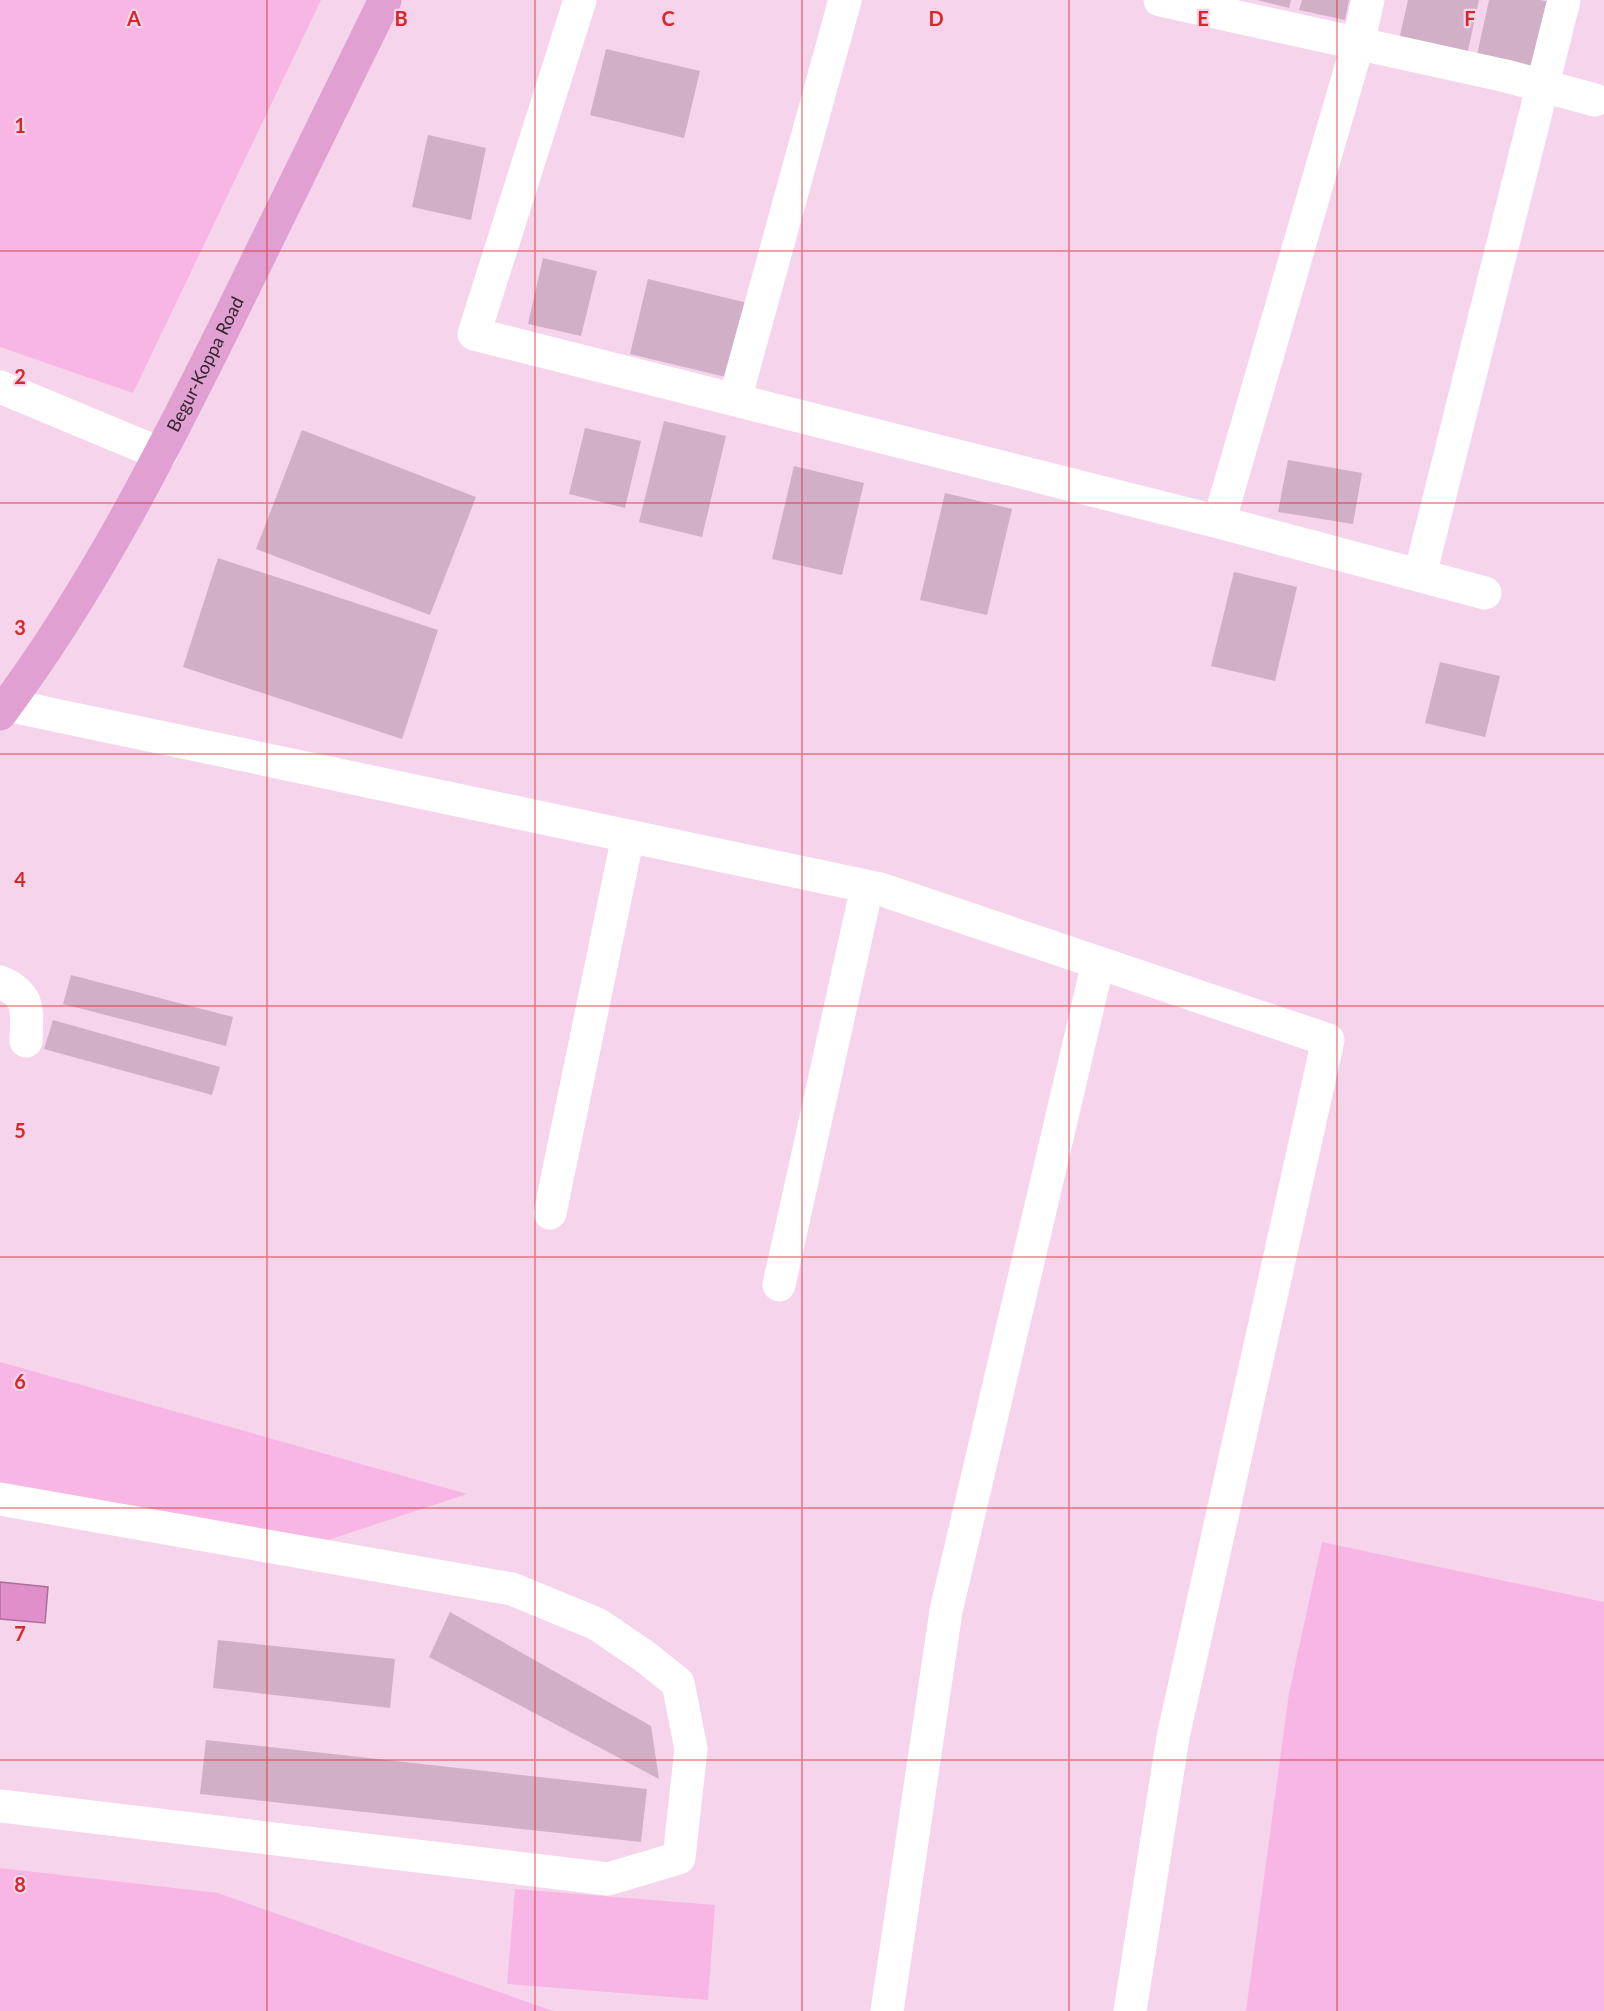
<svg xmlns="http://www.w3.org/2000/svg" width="1604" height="2011" viewBox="0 0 1604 2011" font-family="Lato,sans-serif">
	<rect width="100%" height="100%" fill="#f6d4eb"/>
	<path fill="#f8b6e5" d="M0,0H321L133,393L0,347Z
		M0,1362L467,1494L310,1546L0,1507Z
		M1322,1542L1604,1602V2011H1246L1289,1693Z
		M0,1868L218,1893L553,2011H0Z
		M515,1889L715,1905L708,2000L507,1984Z"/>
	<path fill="#e08fca" stroke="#ab6f9b" stroke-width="1.5" d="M0,1582L48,1587L45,1623L0,1619Z"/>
	<path fill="#d1b0c7" d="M1257,0H1291L1289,8Z
		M1302,0H1349L1345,20L1299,10Z
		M1408,0H1479L1467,55L1399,40Z
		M1489,0H1540L1551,2L1536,68L1477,55Z
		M606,49L700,71L684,138L590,115Z
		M428,135L486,148L471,220L412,207Z
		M543,258L597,271L581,336L528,324Z
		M648,279L752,304L734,379L630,354Z
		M664,421L726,436L702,537L639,522Z
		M585,428L641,441L625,508L569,494Z
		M302,430L476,497L430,615L256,549Z
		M1288,460L1362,473L1353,524L1278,512Z
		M794,466L864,483L842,575L772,559Z
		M945,493L1012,509L987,615L920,600Z
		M218,558L438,630L402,739L183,667Z
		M1234,572L1297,587L1275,681L1211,666Z
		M1440,662L1500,676L1485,737L1425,723Z
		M71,975L233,1017L226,1046L63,1004Z
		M53,1020L220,1067L212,1095L44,1049Z
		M450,1612L651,1726L659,1779L429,1657Z
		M218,1640L395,1659L390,1708L213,1688Z
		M206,1740L647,1789L641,1842L200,1794Z"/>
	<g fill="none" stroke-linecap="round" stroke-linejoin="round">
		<path stroke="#fff" stroke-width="33" d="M580,0L474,334L1219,522L1485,593
			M1160,0L1506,76L1595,100
			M0,387L161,454
			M735,399L845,0
			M1219,522L1358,43L1368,0
			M1420,575L1564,0
			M7,705L880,889L1328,1040L1173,1737L1130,2011
			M0,982C31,995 27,1011 26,1041
			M550,1213L628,836
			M779,1285L867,887
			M0,1499L512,1589L597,1624L644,1656L678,1683L691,1749L679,1858L608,1879L0,1806
			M887,2011L946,1611L1098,963"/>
		<path stroke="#e0a0d1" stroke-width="33" id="s1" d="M0,714C91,593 160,457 227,322C280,214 333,107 385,0"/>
	</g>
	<path fill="none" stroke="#d62828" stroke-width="1.5" stroke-opacity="0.55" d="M267,0V2011M535,0V2011M802,0V2011M1069,0V2011M1337,0V2011M0,251H1604M0,503H1604M0,754H1604M0,1006H1604M0,1257H1604M0,1508H1604M0,1760H1604"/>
	<g text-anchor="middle" stroke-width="4.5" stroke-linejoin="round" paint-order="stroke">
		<g font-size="18" fill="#30242d" stroke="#f6d4eb">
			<text dy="6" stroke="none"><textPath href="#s1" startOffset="406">Begur-Koppa Road</textPath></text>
		</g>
	</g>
	<g font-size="20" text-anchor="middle" font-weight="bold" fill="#d62828" stroke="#f6d4eb" stroke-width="4.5" stroke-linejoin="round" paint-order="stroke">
		<text x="134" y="26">A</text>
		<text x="401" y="26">B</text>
		<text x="668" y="26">C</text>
		<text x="936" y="26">D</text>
		<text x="1203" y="26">E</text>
		<text x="1470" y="26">F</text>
		<text x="20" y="133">1</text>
		<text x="20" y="384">2</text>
		<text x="20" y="635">3</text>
		<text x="20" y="887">4</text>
		<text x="20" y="1138">5</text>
		<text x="20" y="1389">6</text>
		<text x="20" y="1641">7</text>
		<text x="20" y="1892">8</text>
	</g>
</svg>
